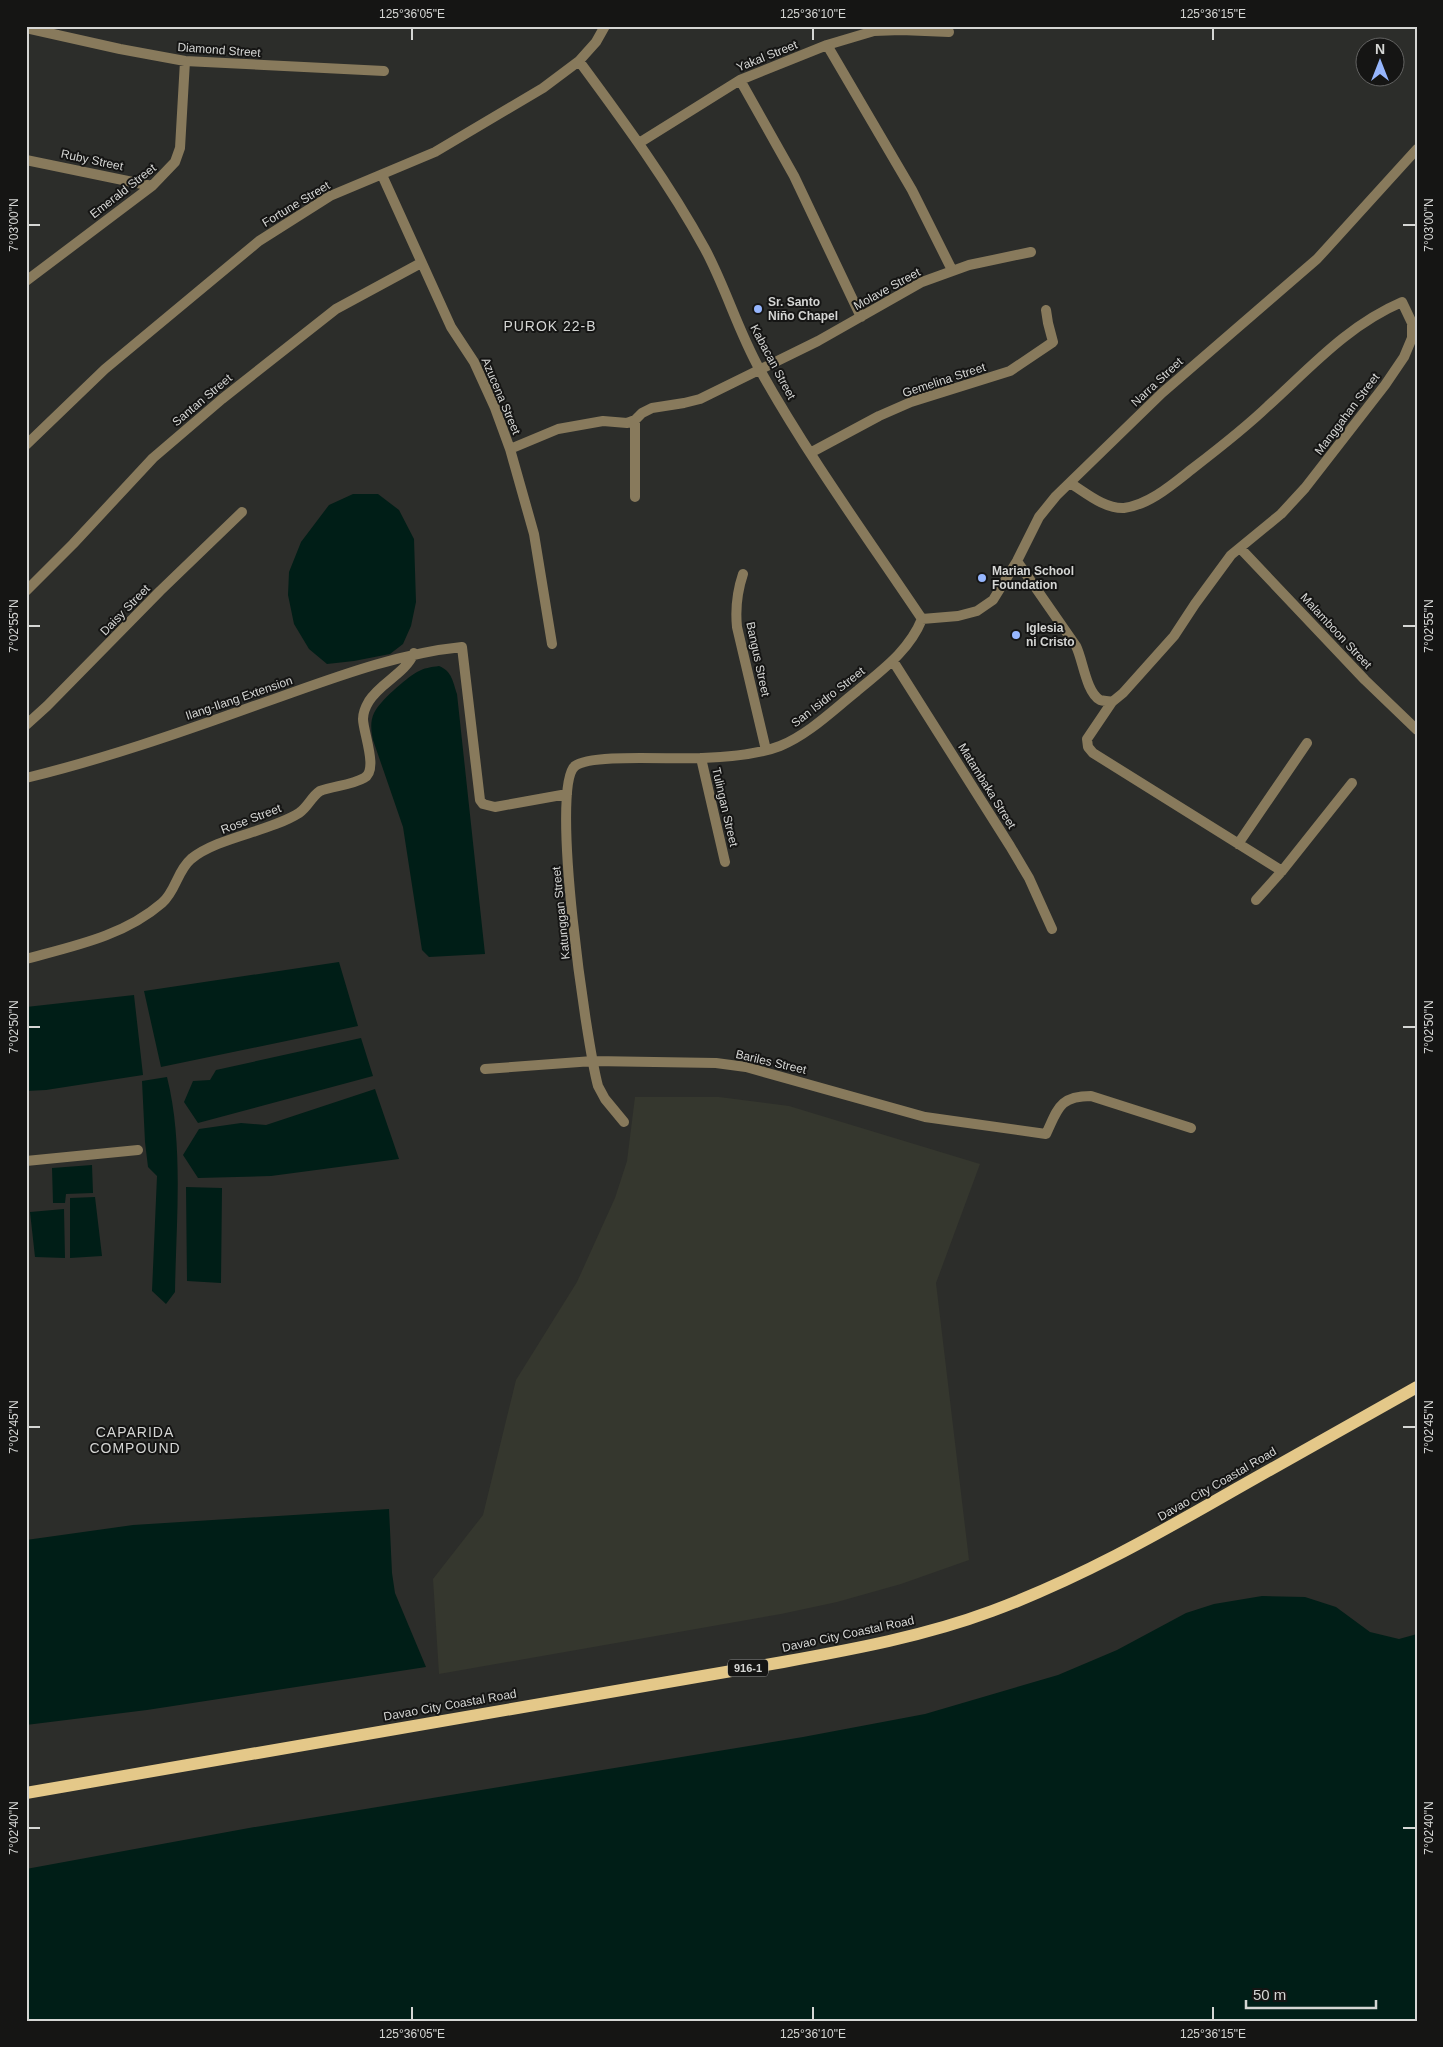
<svg xmlns="http://www.w3.org/2000/svg" width="1443" height="2047" viewBox="0 0 1443 2047" font-family="Arial,sans-serif">
	<rect width="100%" height="100%" fill="#2c2d2a"/>
	<path fill="#35372e" d="M635,1097H719L789,1106L980,1164L936,1283L969,1560L901,1584L837,1602L781,1614L439,1674L433,1579L483,1515L516,1380L577,1282L615,1198L627,1161Z"/>
	<path fill="#001e17" d="M353,494H378L399,510L414,539L416,602L411,626L403,644L390,654L354,661L327,664L309,649L294,624L288,595L289,572L301,542L329,505Z
		M439,666C452,671 453,682 457,694L485,954L429,957L422,950L403,827L373,740C371,730 370,722 374,713C380,701 405,679 417,672C424,668 431,667 439,666Z
		M339,962L358,1026L161,1067L144,991Z
		M134,995L143,1075L46,1090L26,1091V1007Z
		M361,1038L373,1076L198,1123L184,1102L193,1081L210,1080L216,1070Z
		M167,1077C184,1144 176,1223 175,1292L166,1304L152,1291L157,1176L148,1167L145,1142L142,1081Z
		M375,1089L399,1159L271,1176L198,1178L183,1155L199,1129L241,1123L266,1125Z
		M92,1165L93,1193L66,1194L65,1203H53L52,1168Z
		M186,1187L222,1188L221,1283L187,1281Z
		M95,1197L102,1256L70,1258V1198Z
		M64,1209L65,1258L35,1257L30,1212Z
		M389,1509L392,1573L395,1593L426,1667L147,1710L26,1725V1540L133,1525Z
		M1262,1596L1305,1597L1336,1607L1370,1632L1399,1639L1417,1634V2021H26V1869L249,1828L803,1737L925,1714L1058,1675L1117,1650L1186,1613L1214,1604Z"/>
	<g fill="none" stroke-linecap="round" stroke-linejoin="round">
		<path stroke="#887a5c" stroke-width="10" d="M26,28L120,49L185,61L384,71
			M827,45L912,190L952,270
			M579,61C624,122 669,183 705,249C726,288 738,331 760,370C808,456 867,537 922,619
			M740,80L794,176L861,317
			M639,143L740,80L827,45L874,31L901,30L949,32
			M26,160L152,186
			M382,175L451,327L474,362L495,408L510,449L534,534L552,644
			M26,281L152,186L175,162L180,148L185,61
			M26,445L105,369L259,241L330,196L435,152L543,88L579,61L596,42L605,26
			M510,449L558,429L603,421L627,423L635,420L642,413L652,408L684,403L700,399L818,341L922,282L969,265L1031,252
			M810,453L879,416L911,402L1010,371L1053,342L1048,323L1046,310
			M1070,483C1085,492 1104,509 1124,508C1149,505 1173,484 1192,469C1218,449 1244,429 1268,406C1310,368 1348,325 1402,302L1412,323V338L1404,357L1385,385L1305,488L1281,514L1231,555L1195,604L1174,636L1123,693L1112,702L1087,739L1088,747L1093,753L1282,871
			M635,497V420
			M1240,548L1365,680L1417,730
			M1017,561L1076,646C1083,660 1086,692 1100,700C1103,701 1109,701 1112,702
			M743,574C737,592 735,607 737,627L766,750
			M26,591L73,544L153,458L222,399L336,309L421,263
			M922,619L958,616L977,611L993,600L1017,561L1039,517L1056,496L1162,393L1317,259L1417,149
			M893,661L1010,846L1029,878L1052,929
			M26,725L47,706L160,591L242,512
			M701,758L725,862
			M26,778C104,759 179,733 254,706C321,683 391,654 462,647L480,800L483,804L495,807L567,794
			M1238,844L1307,743
			M1256,900L1282,871L1352,783
			M26,959C74,946 124,936 162,903C176,891 177,871 191,859C218,837 269,832 299,813C308,807 311,797 320,791C333,786 352,785 364,778C379,771 363,732 363,719C363,712 366,706 369,701C381,682 405,674 414,653
			M485,1069L593,1061L716,1063L746,1067L925,1117L1046,1134C1058,1109 1059,1096 1091,1096L1191,1128
			M624,1122L605,1099L598,1086C587,1046 549,787 575,766C591,753 677,760 702,758C727,757 757,755 780,746C809,734 833,710 857,691C882,670 909,651 922,619
			M26,1161L138,1150"/>
		<path stroke="#e4c889" stroke-width="12" d="M26,1793L783,1662C854,1649 925,1636 992,1611C1078,1579 1156,1535 1236,1489C1296,1455 1356,1421 1417,1387"/>
	</g>
	<path fill="none" stroke="#d5d6d4" stroke-width="2" d="M412,28V40M813,28V40M1213,28V40M28,225H40M1403,225H1416M28,626H40M1403,626H1416M28,1027H40M1403,1027H1416M28,1427H40M1403,1427H1416M28,1828H40M1403,1828H1416M412,2007V2020M813,2007V2020M1213,2007V2020"/>
	<g fill="#96b6fd" stroke="#151514" stroke-width="2">
		<circle cx="758" cy="309" r="5"/>
		<circle cx="982" cy="578" r="5"/>
		<circle cx="1016" cy="635" r="5"/>
	</g>
	<g text-anchor="middle" stroke-width="4" stroke-linejoin="round" paint-order="stroke">
		<rect fill="#151514" stroke="#9b9c9a" stroke-width="1" x="728" y="1659.5" width="40" height="17" rx="4"/>
		<g font-size="11" font-weight="bold" fill="#d5d6d4">
			<text x="748" y="1672">916-1</text>
		</g>
		<g font-size="12" fill="#d5d6d4" stroke="#151514">
			<text transform="translate(219 50) rotate(4)" y="4">Diamond Street</text>
			<text transform="translate(767 56) rotate(-22)" y="4">Yakal Street</text>
			<text transform="translate(92 160) rotate(12)" y="4">Ruby Street</text>
			<text transform="translate(123 191) rotate(-38)" y="4">Emerald Street</text>
			<text transform="translate(296 204) rotate(-31)" y="4">Fortune Street</text>
			<text transform="translate(887 289) rotate(-29)" y="4">Molave Street</text>
			<text transform="translate(773 362) rotate(62)" y="4">Kabacan Street</text>
			<text transform="translate(944 380) rotate(-18)" y="4">Gemelina Street</text>
			<text transform="translate(1157 382) rotate(-43)" y="4">Narra Street</text>
			<text transform="translate(501 396) rotate(67)" y="4">Azucena Street</text>
			<text transform="translate(202 400) rotate(-40)" y="4">Santan Street</text>
			<text transform="translate(1347 414) rotate(-53)" y="4">Manggahan Street</text>
			<text transform="translate(125 610) rotate(-46)" y="4">Daisy Street</text>
			<text transform="translate(1336 631) rotate(47)" y="4">Malamboon Street</text>
			<text transform="translate(758 659) rotate(78)" y="4">Bangus Street</text>
			<text transform="translate(828 697) rotate(-38)" y="4">San Isidro Street</text>
			<text transform="translate(239 698) rotate(-19)" y="4">Ilang-Ilang Extension</text>
			<text transform="translate(987 786) rotate(58)" y="4">Matambaka Street</text>
			<text transform="translate(725 807) rotate(77)" y="4">Tulingan Street</text>
			<text transform="translate(251 819) rotate(-21)" y="4">Rose Street</text>
			<text transform="translate(561 913) rotate(-96)" y="4">Katunggan Street</text>
			<text transform="translate(771 1062) rotate(13)" y="4">Bariles Street</text>
			<text transform="translate(1217 1484) rotate(-30)" y="4">Davao City Coastal Road</text>
			<text transform="translate(848 1634) rotate(-12)" y="4">Davao City Coastal Road</text>
			<text transform="translate(450 1705) rotate(-10)" y="4">Davao City Coastal Road</text>
		</g>
		<g font-size="12" font-weight="bold" fill="#d5d6d4" stroke="#151514" text-anchor="start">
			<text x="768" y="306">Sr. Santo<tspan x="768" dy="14">Niño Chapel</tspan></text>
			<text x="992" y="575">Marian School<tspan x="992" dy="14">Foundation</tspan></text>
			<text x="1026" y="632">Iglesia<tspan x="1026" dy="14">ni Cristo</tspan></text>
		</g>
		<g font-size="14" letter-spacing="1" fill="#d5d6d4" stroke="#151514">
			<text x="550" y="331">PUROK 22-B</text>
			<text x="135" y="1437">CAPARIDA<tspan x="135" dy="16">COMPOUND</tspan></text>
		</g>
	</g>
	<rect width="1443" height="2047" fill="none" stroke="#151514" stroke-width="55"/>
	<g transform="translate(1380 62)"><circle r="24" fill="#151514" stroke="#626261"/>
	<path d="M0-4L9 19L0 12L-9 19Z" fill="#96b6fd"/>
	<text y="-8" font-size="14" font-weight="bold" text-anchor="middle" fill="#d5d6d4">N</text>
	</g>
	<path d="M1246 2000v8h130v-8" fill="none" stroke="#d5d6d4" stroke-width="2.5"/>
	<text x="1253" y="2000" font-size="15" fill="#d5d6d4" stroke="#151514" stroke-width="4" paint-order="stroke">50 m</text>
	<rect x="28" y="28" width="1388" height="1992" fill="none" stroke="#d5d6d4" stroke-width="2"/>
	<g font-size="12" text-anchor="middle" fill="#d5d6d4">
		<text x="412" y="18">125°36'05"E</text>
		<text x="813" y="18">125°36'10"E</text>
		<text x="1213" y="18">125°36'15"E</text>
		<text transform="translate(14 225) rotate(-90)" y="4">7°03'00"N</text>
		<text transform="translate(1429 225) rotate(-90)" y="4">7°03'00"N</text>
		<text transform="translate(14 626) rotate(-90)" y="4">7°02'55"N</text>
		<text transform="translate(1429 626) rotate(-90)" y="4">7°02'55"N</text>
		<text transform="translate(14 1027) rotate(-90)" y="4">7°02'50"N</text>
		<text transform="translate(1429 1027) rotate(-90)" y="4">7°02'50"N</text>
		<text transform="translate(14 1427) rotate(-90)" y="4">7°02'45"N</text>
		<text transform="translate(1429 1427) rotate(-90)" y="4">7°02'45"N</text>
		<text transform="translate(14 1828) rotate(-90)" y="4">7°02'40"N</text>
		<text transform="translate(1429 1828) rotate(-90)" y="4">7°02'40"N</text>
		<text x="412" y="2038">125°36'05"E</text>
		<text x="813" y="2038">125°36'10"E</text>
		<text x="1213" y="2038">125°36'15"E</text>
	</g>
</svg>
